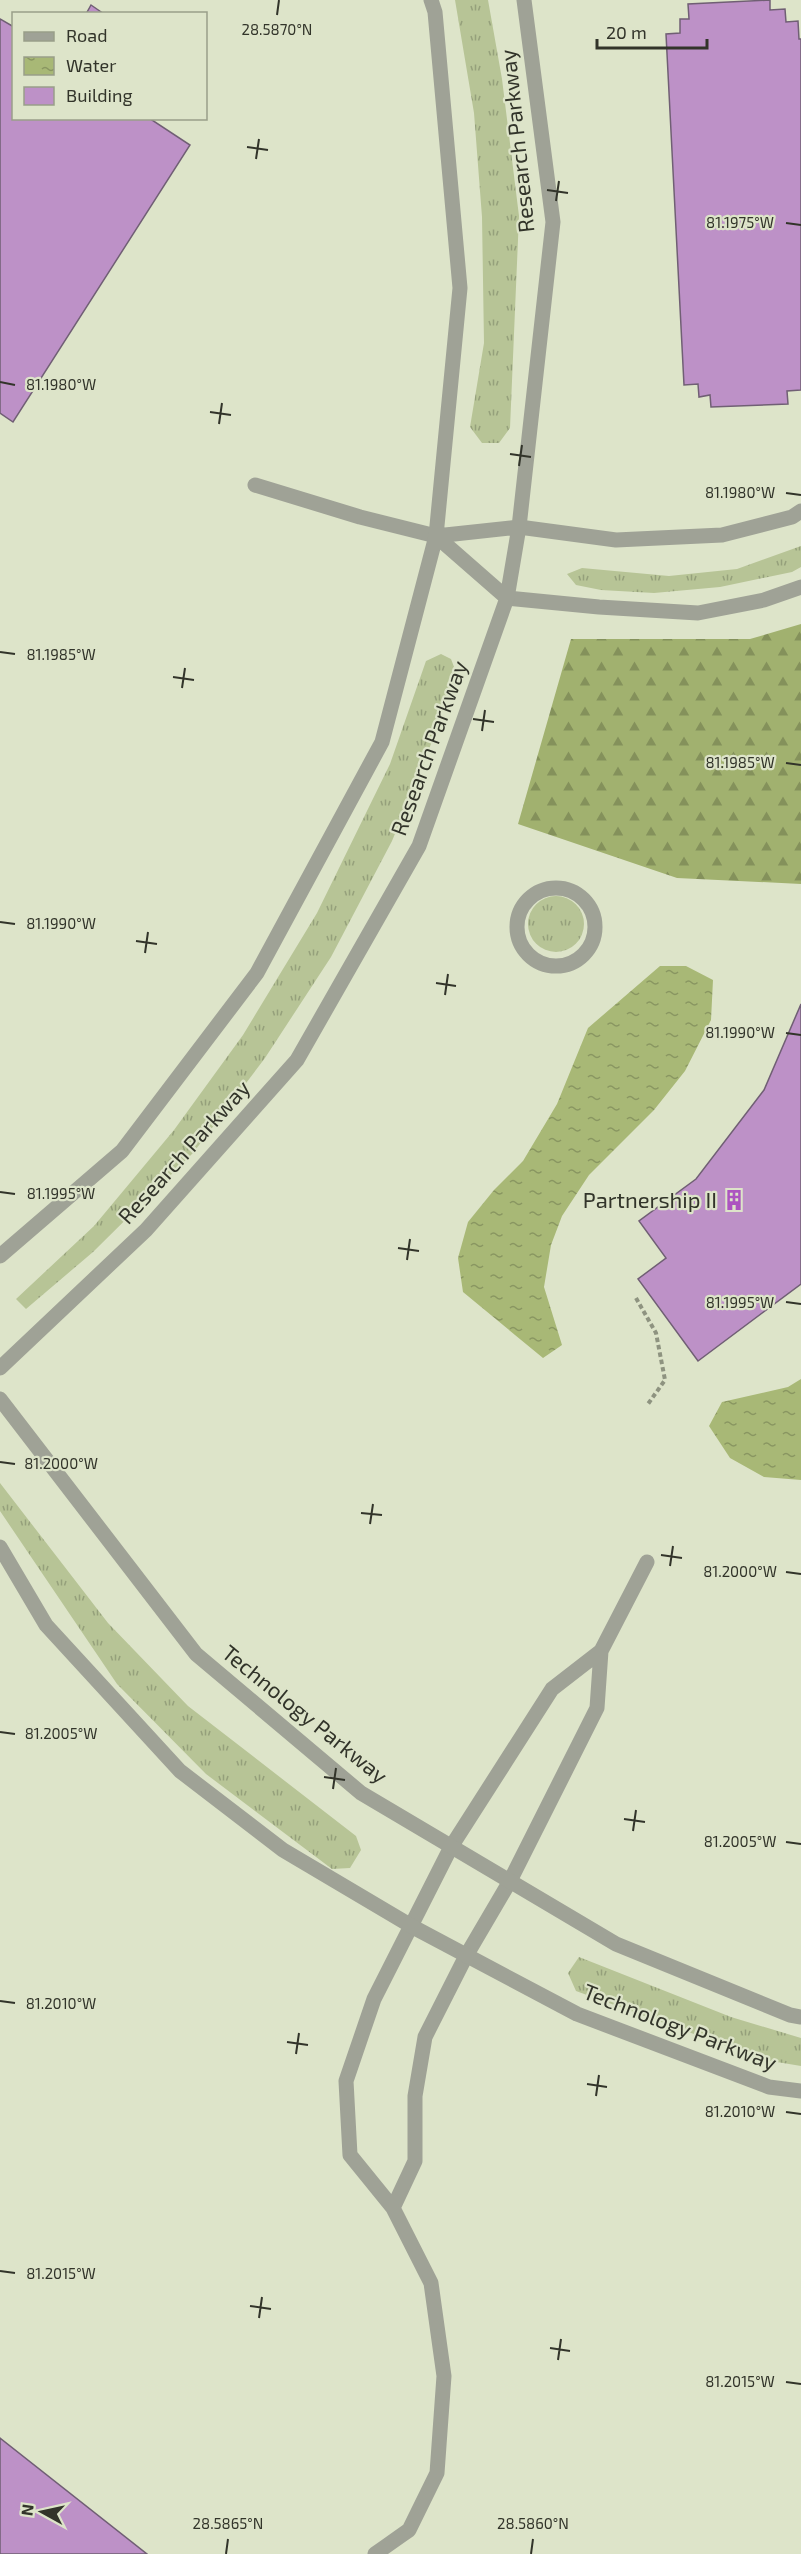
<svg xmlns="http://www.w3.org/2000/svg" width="801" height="2554" viewBox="0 0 801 2554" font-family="'Exo 2',sans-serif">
	<defs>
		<pattern id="grass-tufts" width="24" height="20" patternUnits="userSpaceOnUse" patternTransform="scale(1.5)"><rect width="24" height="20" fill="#b7c496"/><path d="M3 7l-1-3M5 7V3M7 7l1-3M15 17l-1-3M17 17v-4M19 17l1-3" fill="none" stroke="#95a07b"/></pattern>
		<pattern id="forest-firs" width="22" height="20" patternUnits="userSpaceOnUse" patternTransform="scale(1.5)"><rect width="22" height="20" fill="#a1b16f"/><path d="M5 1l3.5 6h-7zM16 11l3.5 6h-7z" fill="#84915b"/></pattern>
		<pattern id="water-ripples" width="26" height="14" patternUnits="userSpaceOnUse" patternTransform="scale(1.5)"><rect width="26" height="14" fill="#a8b876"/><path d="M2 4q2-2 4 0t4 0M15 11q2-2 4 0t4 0" fill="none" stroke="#899661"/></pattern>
	</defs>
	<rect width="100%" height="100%" fill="#dde4c9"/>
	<path fill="url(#grass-tufts)" d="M455,0H488L502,79L519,216L510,428L499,443H482L470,427L484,343L482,217L474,113Z
		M801,546V567L792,572L720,587L654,593L601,590L576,585L567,574L582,568L669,576L737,569Z
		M441,654L451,659L456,672L425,761L392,841L331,957L265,1058L193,1153L93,1252L26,1309L16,1299L94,1226L174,1130L243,1035L317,913L390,764L426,661Z
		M528 924a28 28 0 1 1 56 0a28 28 0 1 1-56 0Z
		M0,1483L108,1623L188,1706L356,1836L361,1850L350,1868L332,1869L206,1774L117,1684L0,1511Z
		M579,1957L731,2017L801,2038V2066L765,2060L576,1991L568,1973Z"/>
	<path fill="url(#forest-firs)" d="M801,624V884L677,878L518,824L571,639H750Z"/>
	<path fill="url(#water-ripples)" d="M660,966H686L713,980L711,1020L685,1071L654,1110L589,1175L562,1216L551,1245L544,1287L562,1345L543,1358L463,1292L458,1258L468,1222L494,1190L523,1161L557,1104L588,1028Z
		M801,1379V1480L764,1477L730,1458L709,1426L722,1402L788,1387Z"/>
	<path fill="#bd91c7" stroke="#705f74" stroke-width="1.5" d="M770,0V10L785,9L786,22L798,21L799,39H801V390L787,391L788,404L711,407L710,395L699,397L698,384L684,385L666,34L680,33V19H689L688,4Z
		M91,5L104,14H86Z
		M0,19L14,27V118H149L190,145L13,422L0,413Z
		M801,1004V1284L698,1361L638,1279L666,1258L639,1221L696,1179L764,1090Z
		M0,2438L147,2554H0Z"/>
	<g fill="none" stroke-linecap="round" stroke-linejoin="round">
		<path stroke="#8e9380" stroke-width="4" stroke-dasharray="4.5 3" stroke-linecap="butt" d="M636,1298L656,1333L665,1380L648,1404"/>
		<path stroke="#9fa296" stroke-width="15" d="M255,485L360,517L436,536
			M519,527L616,540L722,535L792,517L801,511
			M507,598L599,607L698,613L764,600L801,587
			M517 927a39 39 0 1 1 78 0a39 39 0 1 1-78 0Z
			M393,2208L415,2161V2096L425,2037L466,1956L510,1881L597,1708L601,1651L647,1562
			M375,2554L409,2530L437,2473L444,2376L431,2283L393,2208L350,2155L346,2081L374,1999L451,1847L552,1689L601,1651"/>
		<path stroke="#9fa296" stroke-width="15" d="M436,536L507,598
			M436,536L519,527
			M0,1256L122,1151L257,973L382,742L436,536L460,288L435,12L431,0
			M0,1368L146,1230L297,1060L419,846L507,598L519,527L553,222L524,0
			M0,1399L196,1654L361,1793L616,1944L790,2015L801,2017
			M0,1547L46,1625L180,1771L283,1850L413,1927L577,2014L769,2087L801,2091"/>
	</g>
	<path fill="none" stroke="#32342a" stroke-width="2" d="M277,15L279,0M247,147L268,150M256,159L259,139M547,190L568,193M556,201L559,181M786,223L801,225M0,382L15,385M210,412L231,415M219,424L222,403M510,454L531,457M519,466L522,445M786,493L801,495M0,652L15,654M173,677L194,680M182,688L185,668M473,719L494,722M482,731L485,710M786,763L801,765M0,922L15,924M136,941L157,944M145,953L148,932M436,983L456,986M445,995L448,974M786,1033L801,1035M0,1192L15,1194M398,1248L419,1251M407,1260L410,1239M786,1302L801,1304M0,1462L15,1464M361,1513L382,1515M370,1524L373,1504M661,1555L682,1558M670,1566L673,1546M786,1572L801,1574M0,1732L15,1734M324,1777L345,1780M333,1789L336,1768M624,1819L645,1822M633,1831L636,1810M786,1842L801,1844M0,2001L15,2003M287,2042L308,2045M296,2054L299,2033M587,2084L607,2087M596,2096L599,2075M786,2112L801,2114M0,2271L15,2273M250,2306L271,2309M259,2318L262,2297M550,2348L570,2351M558,2360L561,2339M786,2382L801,2384M226,2554L228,2539M531,2554L533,2539"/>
	<defs>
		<symbol id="building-bare" viewBox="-9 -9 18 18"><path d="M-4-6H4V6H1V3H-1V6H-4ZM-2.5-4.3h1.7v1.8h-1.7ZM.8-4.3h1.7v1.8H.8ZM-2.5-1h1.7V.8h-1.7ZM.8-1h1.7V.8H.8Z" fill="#ac54c0" stroke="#dde4c9" stroke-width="2.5" paint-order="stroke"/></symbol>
	</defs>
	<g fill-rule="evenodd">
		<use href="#building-bare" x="719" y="1185" width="30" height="30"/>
	</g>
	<g text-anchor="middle" stroke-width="4.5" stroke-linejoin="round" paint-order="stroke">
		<g font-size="22" fill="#32342a" stroke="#dde4c9">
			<text transform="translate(517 141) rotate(-96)" y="8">Research Parkway</text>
			<text transform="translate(429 748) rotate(-70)" y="8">Research Parkway</text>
			<text transform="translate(184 1152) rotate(-48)" y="8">Research Parkway</text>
			<text transform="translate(305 1714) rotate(39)" y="8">Technology Parkway</text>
			<text transform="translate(680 2027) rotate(21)" y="8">Technology Parkway</text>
		</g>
		<g font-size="22" fill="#32342a" stroke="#dde4c9" text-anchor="end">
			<text x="717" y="1208">Partnership II</text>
		</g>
	</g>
	<g font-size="15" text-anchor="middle" fill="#32342a" stroke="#dde4c9" stroke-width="4.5" stroke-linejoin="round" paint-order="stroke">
		<text x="277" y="35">28.5870°N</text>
		<text x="740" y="228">81.1975°W</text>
		<text x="61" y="390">81.1980°W</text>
		<text x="740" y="498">81.1980°W</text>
		<text x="61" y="660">81.1985°W</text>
		<text x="740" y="768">81.1985°W</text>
		<text x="61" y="929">81.1990°W</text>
		<text x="740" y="1038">81.1990°W</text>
		<text x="61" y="1199">81.1995°W</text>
		<text x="740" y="1308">81.1995°W</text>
		<text x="61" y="1469">81.2000°W</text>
		<text x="740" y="1577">81.2000°W</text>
		<text x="61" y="1739">81.2005°W</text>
		<text x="740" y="1847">81.2005°W</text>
		<text x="61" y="2009">81.2010°W</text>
		<text x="740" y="2117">81.2010°W</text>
		<text x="61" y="2279">81.2015°W</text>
		<text x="740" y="2387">81.2015°W</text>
		<text x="228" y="2529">28.5865°N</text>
		<text x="533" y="2529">28.5860°N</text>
	</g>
	<rect x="12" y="12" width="195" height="108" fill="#dde4c9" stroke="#999e89" stroke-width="1.5"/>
	<rect x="24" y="32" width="30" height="9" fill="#9fa296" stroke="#999e89" stroke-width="1.5"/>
	<text x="66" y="42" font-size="18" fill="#32342a">Road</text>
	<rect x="24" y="57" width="30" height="18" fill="url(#water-ripples)" stroke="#999e89" stroke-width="1.5"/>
	<text x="66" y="72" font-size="18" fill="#32342a">Water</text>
	<rect x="24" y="87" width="30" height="18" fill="#bd91c7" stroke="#999e89" stroke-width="1.5"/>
	<text x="66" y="102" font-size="18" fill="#32342a">Building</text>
	<g transform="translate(42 2512) rotate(278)" stroke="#dde4c9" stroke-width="4.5" paint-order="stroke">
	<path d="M0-4.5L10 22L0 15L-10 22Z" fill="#32342a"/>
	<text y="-9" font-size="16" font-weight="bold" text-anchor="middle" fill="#32342a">N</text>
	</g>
	<path d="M597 39v9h110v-9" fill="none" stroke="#32342a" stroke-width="3"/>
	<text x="606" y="39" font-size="18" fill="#32342a" stroke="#dde4c9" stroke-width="4.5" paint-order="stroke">20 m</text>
</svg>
